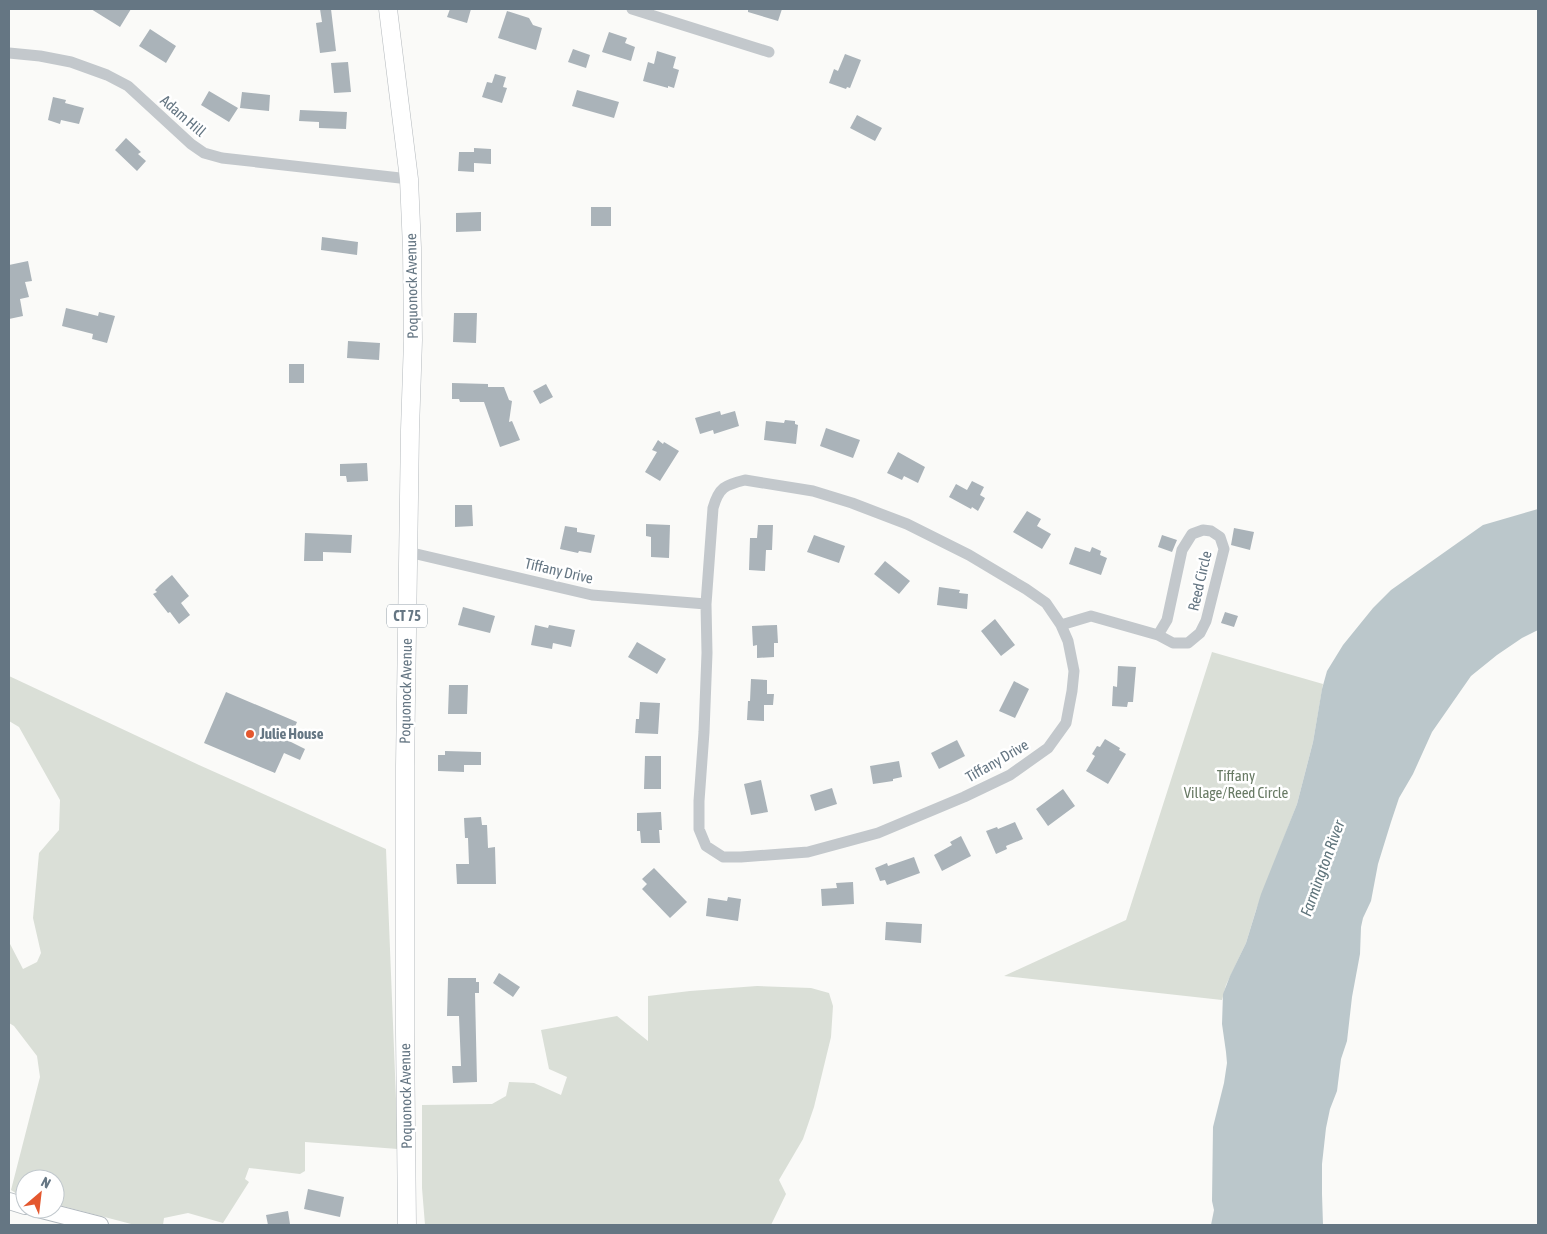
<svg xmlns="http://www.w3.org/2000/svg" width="1547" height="1234" viewBox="0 0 1547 1234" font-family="'Asap Condensed',sans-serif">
	<rect width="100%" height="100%" fill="#fafaf8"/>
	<path fill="#dadfd7" d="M1212,652L1323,684L1313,742L1297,804L1256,910L1246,943L1226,985L1222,1000L1004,976L1126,920Z
		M9,676L199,765L386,849L398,1149L305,1142V1171L300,1174L249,1168L245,1179L249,1182L223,1223L188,1213L164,1218L163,1225H135L55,1204V1179H25V1196L17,1194L11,1190L40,1077L37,1056L14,1026L9,1023V942L23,969L37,962L41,953L33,918L39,853L59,830L60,800L19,727L9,721Z
		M757,986L811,988L829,993L833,1006L831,1037L814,1107L803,1139L779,1180L786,1194L771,1225H425L422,1188V1105L492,1104L506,1096L509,1082L534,1083L561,1095L567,1077L549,1069L541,1030L617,1016L648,1041V996L690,991Z"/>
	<path fill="#bbc7cb" d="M1538,509V630L1522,638L1497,655L1471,676L1432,732L1413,774L1399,798L1391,822L1378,864L1371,901L1363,918L1361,927L1360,954L1352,997L1347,1041L1341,1059L1337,1091L1330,1109L1326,1128L1322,1164V1194L1323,1225H1211L1214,1210L1212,1201L1213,1127L1224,1083L1227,1063L1226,1052L1222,1024L1223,994L1230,976L1246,943L1261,894L1297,804L1313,742L1322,689L1327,671L1343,645L1373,608L1391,590L1483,525Z"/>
	<path fill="#aab3b9" d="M91,9H131L120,27Z
		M320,9H331L336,51L320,53L316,23L322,22Z
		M450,9H471L467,23L447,17Z
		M748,9H782L778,21L748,12Z
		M507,11L529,18L533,25L542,28L536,50L498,38Z
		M150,29L176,46L166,63L139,46Z
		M609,32L627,38L625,43L635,47L631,61L602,52Z
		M573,49L590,55L586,68L568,62Z
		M657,51L676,57L673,68L679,70L674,88L668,86V88L643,81L648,62L654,64Z
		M845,54L861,60L850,88L847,87L846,89L829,83L834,69L838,71Z
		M348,62L351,92L334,93L331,63Z
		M495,74L506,77L503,87L507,88L502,103L482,97L487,82L492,83Z
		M577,90L619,102L614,118L572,106Z
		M209,91L238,108L229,122L201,105Z
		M242,92L270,95L269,111L240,108Z
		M53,97L66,100L65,103L84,108L79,124L61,120L60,124L48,120Z
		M300,110L347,112L346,129L319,128V122L299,121Z
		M857,115L882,128L875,141L850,128Z
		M126,138L141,152L138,154L146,161L137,171L115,150Z
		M474,148L491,149V164L474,163V172L458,171L459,152H474Z
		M591,207H611V226H591Z
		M481,212V231L456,232V213Z
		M322,237L358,242L357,255L321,250Z
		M28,261L32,281L25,282L29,297L20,299L23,316L9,319V265Z
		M66,308L98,316L99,312L115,316L107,343L92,339L93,334L62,326Z
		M454,313H477L476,343L453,342Z
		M348,341L380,343L379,360L347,358Z
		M289,364H304V383H289Z
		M452,383L488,384V387H504L509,400L512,401L509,422L512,421L520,440L500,447L484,402H460L459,399H452Z
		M546,384L553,397L540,404L533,391Z
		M720,411L721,415L735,411L739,426L714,434L713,430L700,434L695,418Z
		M785,420L795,421V424L798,425L796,444L764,440L766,421L784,423Z
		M826,428L860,440L853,458L820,446Z
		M658,440L663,444L664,442L679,451L660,481L645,472L657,452L652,450Z
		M898,452L925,467L918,483L904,476L902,480L887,473Z
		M367,463L368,481L347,482L346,476H340V464Z
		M972,481L984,487L980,495L985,498L978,511L972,507L971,509L949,497L956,484L967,490Z
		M455,505H472L473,526L455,527Z
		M1027,511L1041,519L1037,526L1051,534L1042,549L1013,532Z
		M646,524L670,525L669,558L651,557V537L646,536Z
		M758,525H773L772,550H766L765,571L749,570L750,538H757Z
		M565,526L577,528V532L595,535L591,553L579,551L578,553L560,549Z
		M1234,528L1254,532L1250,550L1231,545Z
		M305,533L352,535L351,553L323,552V561H304Z
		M814,535L845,546L839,563L807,552Z
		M1162,535L1177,540L1172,552L1158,547Z
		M1075,547L1090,552L1092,547L1101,551L1100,555L1107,558L1101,575L1069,564Z
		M885,561L910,581L899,594L874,574Z
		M172,575L189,596L181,603L190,615L179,624L170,612L168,613L153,594L157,592L155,590L160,585Z
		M939,587L960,590L959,593L968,594L967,609L937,605Z
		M463,607L495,616L490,633L458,625Z
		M1225,612L1238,616L1234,627L1221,623Z
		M995,619L1015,645L1001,656L981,631Z
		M535,625L548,628L549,625L575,630L571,647L553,643L552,649L531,645Z
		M777,625L778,643H774V657L757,658V645L753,646L752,626Z
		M637,642L666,659L657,674L628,657Z
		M1118,666L1136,667L1133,702H1128L1127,707L1112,706L1113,686L1117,687Z
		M751,679L767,680V694H774L773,705H764V721L747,720L748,701H750Z
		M1014,681L1029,689L1015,718L999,711Z
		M449,685H468L467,714H448Z
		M226,692L297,722L289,741L305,749L300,760L284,753L275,773L204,743Z
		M640,702L660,703L658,734L635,733L636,719H639Z
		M1105,739L1120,748L1119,750L1126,754L1108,784L1086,771L1095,756L1092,754L1097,746L1100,747Z
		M957,740L965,756L939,769L931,753Z
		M445,751L481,752V765H464V772L438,771V755H445Z
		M645,756H661V789H644Z
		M899,761L902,777L893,779V781L873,784L870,766Z
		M761,780L768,812L751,815L744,784Z
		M832,788L837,804L815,811L810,795Z
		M1063,789L1075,806L1048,826L1036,809Z
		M661,812L662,830H659L660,843H641L640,831H637V813Z
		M481,817L482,825H487L488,848L495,847L496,884H457L456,864H469L468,838H465L464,818Z
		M1015,822L1023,839L1006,846L1007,849L996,854L986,831L997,827L998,829Z
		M961,836L971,856L942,871L934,855L952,845L950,842Z
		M914,857L920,873L887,885L885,880L880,881L875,868L887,863L888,866Z
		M654,868L687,902L670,918L642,889L647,884L642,879Z
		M853,882L854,904L822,906L821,889L837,888L836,883Z
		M728,897L741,899L738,921L706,916L708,898L727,901Z
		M886,922L922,924L921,943L885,940Z
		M499,973L520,987L513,997L493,983Z
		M448,978H476V982H479V993H475L477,1082L453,1083L452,1066H461L459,1016H447Z
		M308,1189L344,1197L340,1217L304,1209Z
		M288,1211L290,1224L268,1225L266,1215Z"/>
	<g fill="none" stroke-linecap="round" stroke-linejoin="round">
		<defs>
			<path id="secondary" d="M9,1201L25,1206
				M38,1209L100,1225"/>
			<path id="primary" d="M388,9L409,179L412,248L413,340L410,430L405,766V1032L407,1225"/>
		</defs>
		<use href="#secondary" stroke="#b3babf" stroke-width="18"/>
		<use href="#primary" stroke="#b5babe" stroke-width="19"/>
		<path stroke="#c3c8cc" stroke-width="11" d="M632,9L769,52
			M9,53L40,56L71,62L107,75L128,86L191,144L204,153L222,158L409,179
			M745,480L813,491L852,503L907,524L969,555L1026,589L1046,603L1061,625L1068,641L1074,671L1072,691L1066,723L1048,748L1010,775L964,797L878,833L808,852L741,857H723L706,846L699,829V801L704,732L707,653L706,604L713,508C719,487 725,485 745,480Z
			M408,552L592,595L706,604
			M1061,625L1091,616L1158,635L1167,620L1182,550L1192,534L1203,530L1211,531L1220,537L1224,549L1206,621L1200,633L1188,643H1173L1158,635"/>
		<use href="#secondary" stroke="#fff" stroke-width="16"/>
		<use href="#primary" stroke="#fff" stroke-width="18"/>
	</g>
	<circle fill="#e4572e" stroke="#fff" stroke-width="2" cx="250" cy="734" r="5"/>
	<g text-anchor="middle" stroke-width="5" stroke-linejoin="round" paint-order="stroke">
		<rect fill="#fff" stroke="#939fa8" stroke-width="1" x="387" y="604.5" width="40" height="23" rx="4"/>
		<g font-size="14" font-weight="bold" fill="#657683">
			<text x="407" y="621">CT 75</text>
		</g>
		<g font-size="15" fill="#657683" stroke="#fff">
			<text transform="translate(183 116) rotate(41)" y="5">Adam Hill</text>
			<text transform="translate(412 286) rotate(-91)" y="5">Poquonock Avenue</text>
			<text transform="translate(559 571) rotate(13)" y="5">Tiffany Drive</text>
			<text transform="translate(1200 581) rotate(-77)" y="5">Reed Circle</text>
			<text transform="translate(406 691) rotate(-89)" y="5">Poquonock Avenue</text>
			<text transform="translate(997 761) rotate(-30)" y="5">Tiffany Drive</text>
			<text transform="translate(406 1096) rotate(-91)" y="5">Poquonock Avenue</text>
		</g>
		<g font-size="15" font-weight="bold" fill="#657683" stroke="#fff" text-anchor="start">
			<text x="260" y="739">Julie House</text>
		</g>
		<g font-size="15" fill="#687a64" stroke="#fff">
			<text x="1236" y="781">Tiffany<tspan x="1236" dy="17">Village/Reed Circle</tspan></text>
		</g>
		<g font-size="16" font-style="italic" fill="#60757c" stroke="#fff">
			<text transform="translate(1322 868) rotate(-70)" y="6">Farmington River</text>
		</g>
	</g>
	<rect width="1547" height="1234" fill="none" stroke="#657683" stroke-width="20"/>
	<g transform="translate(40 1194) rotate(28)"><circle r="24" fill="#ffffff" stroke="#c1c8cd"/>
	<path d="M0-4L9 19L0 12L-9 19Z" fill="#e4572e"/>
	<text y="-8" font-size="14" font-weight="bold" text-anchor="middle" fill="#657683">N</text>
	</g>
</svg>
